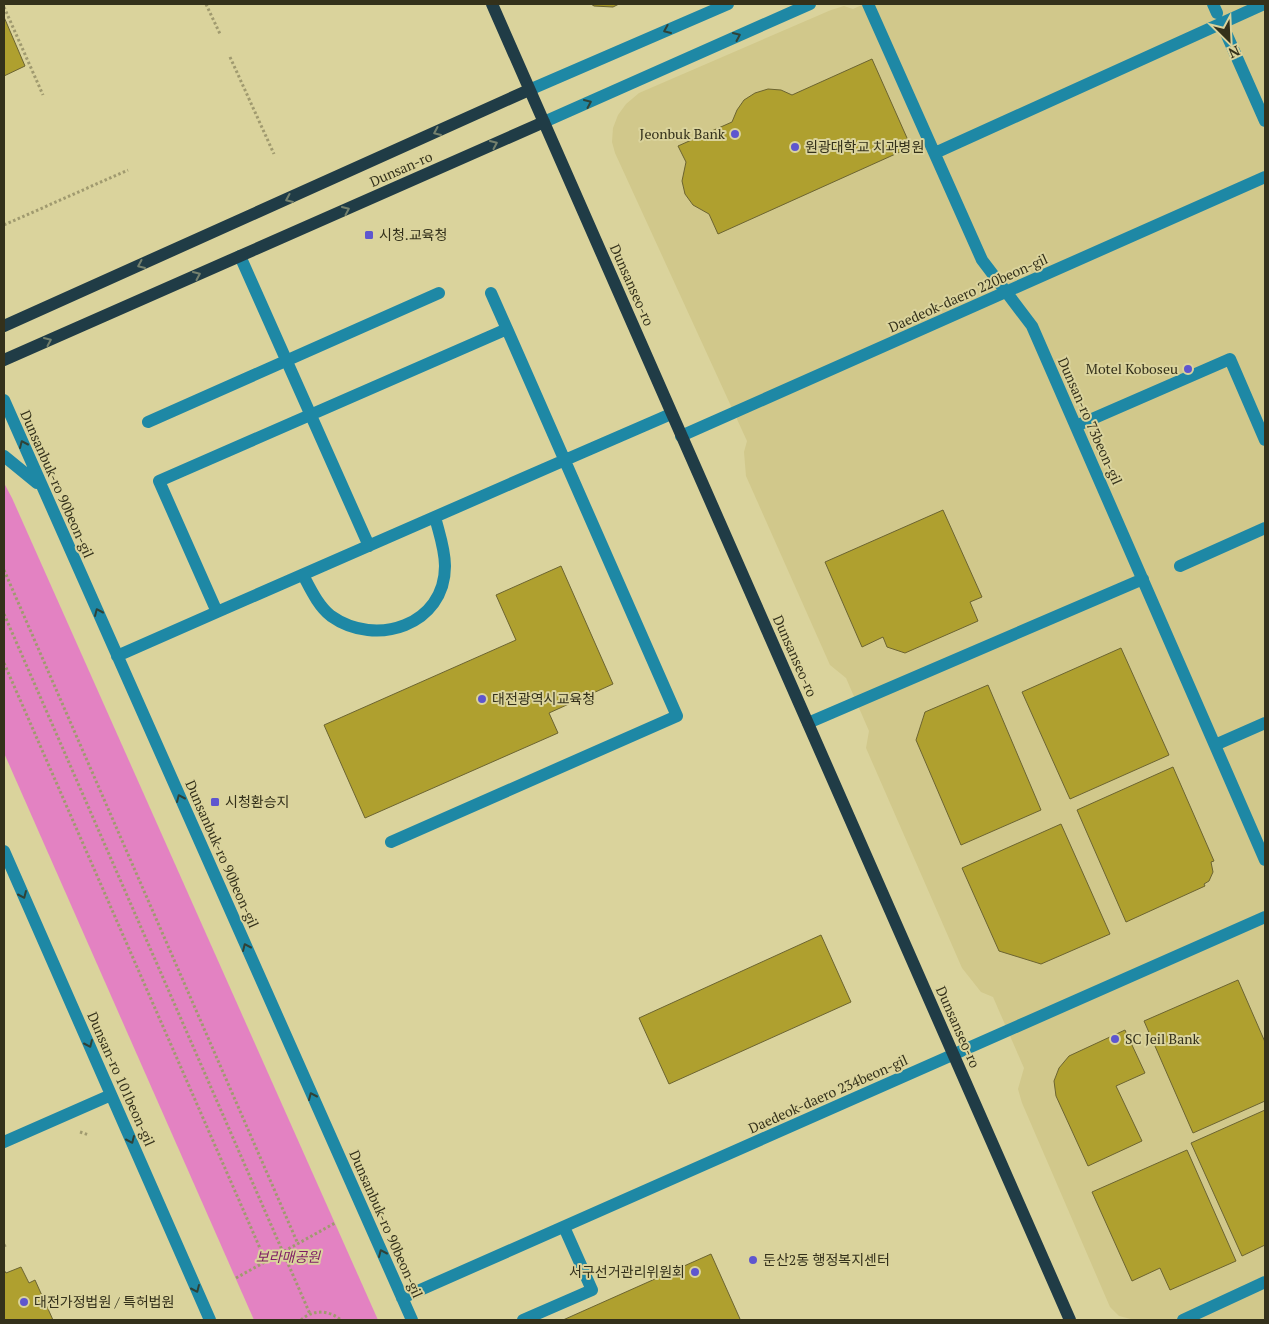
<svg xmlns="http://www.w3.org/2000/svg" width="1269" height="1324" viewBox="0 0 1269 1324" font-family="'PT Serif','Noto Sans KR',serif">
	<rect width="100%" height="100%" fill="#dad39c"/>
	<path fill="#d1c88b" d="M864,4H1265V1320L1131,1319L1119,1316L1110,1307L1022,1103L1018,1089L1024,1068L993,997L981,992L962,968L866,748L869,731L846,678L830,665L746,476L744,452L747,441L615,153L612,142L613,128L618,115L626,104L639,93L831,10L844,6L853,9Z"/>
	<path fill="#e382c2" d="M4,483L12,498L378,1320H254L4,753Z"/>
	<path fill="#afa02f" stroke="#6c6431" d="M591,4H619L613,7L594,6Z
		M4,17L25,66L4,76Z
		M872,59L911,147L718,234L709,214L693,205L685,194L682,181L686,162L678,146L732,122L737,110L744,100L755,93L768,89L781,90L792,95Z
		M943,510L982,597L970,602L978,621L905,653L887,647L883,637L862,647L825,562Z
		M561,566L613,684L549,713L558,733L365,818L324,725L516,640L496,595Z
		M1121,648L1169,755L1070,799L1022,692Z
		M988,685L1041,810L961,845L916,740L925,712Z
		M1173,767L1214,861L1211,862L1213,872L1209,881L1204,884L1205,886L1126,922L1077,810Z
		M1061,824L1110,934L1041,964L999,951L962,868Z
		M821,935L851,1002L669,1084L639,1018Z
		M1238,980L1265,1042V1101L1193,1133L1144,1021Z
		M1125,1030L1145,1073L1116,1086L1142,1141L1088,1166L1056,1096L1054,1081L1059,1068L1069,1056Z
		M1265,1110V1245L1242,1256L1191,1143Z
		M1187,1150L1236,1261L1170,1290L1160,1268L1132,1281L1092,1192Z
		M711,1254L740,1319L738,1320H563Z
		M21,1267L29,1283L35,1280L53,1320H4V1270L6,1273Z"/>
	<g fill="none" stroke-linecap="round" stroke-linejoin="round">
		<path stroke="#a09a6f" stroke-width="3" stroke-dasharray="2.5 2.5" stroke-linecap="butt" d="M206,4L220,34
			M4,7L43,95
			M230,57L274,154
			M4,225L128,170
			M4,570L298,1244
			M4,614L310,1314
			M4,663L266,1262
			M80,1132L89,1135
			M4,1246L6,1245
			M236,1278L335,1223
			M301,1320C313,1309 329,1310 341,1320"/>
		<path stroke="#1e88a5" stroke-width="12" d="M868,4L982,260L1032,326L1265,860
			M1213,4L1217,13
			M1226,33L1265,121
			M529,90L728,4
			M544,122L810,4
			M935,153L1264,4
			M240,256L369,546
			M491,293L507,329
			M4,400L412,1320
			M148,422L439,293
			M1076,426L1230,359L1265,440
			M681,436L1265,177
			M4,456L37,483
			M1180,566L1265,528
			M303,575C310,588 318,606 331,616C376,648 445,625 445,566C445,549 439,533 435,517
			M117,656L217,612
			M808,723L1143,579
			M1215,745L1265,723
			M391,842L677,716L507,329L159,481L217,612L565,460C600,445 636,429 671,414
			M4,851L210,1320
			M4,1142L111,1095
			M402,1298L1265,917
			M523,1320L592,1290L564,1227
			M1183,1320L1265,1282"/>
		<path stroke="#203c46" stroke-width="12" d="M492,4L1070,1320
			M4,326L529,90
			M4,360L544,122"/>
	</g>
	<defs><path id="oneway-chevron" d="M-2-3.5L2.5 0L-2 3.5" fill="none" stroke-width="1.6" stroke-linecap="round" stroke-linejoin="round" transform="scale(1.25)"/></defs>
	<g stroke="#304237">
		<use href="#oneway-chevron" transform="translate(667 30) rotate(157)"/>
		<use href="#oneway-chevron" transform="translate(737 36) rotate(-24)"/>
		<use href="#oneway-chevron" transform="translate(588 103) rotate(-24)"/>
		<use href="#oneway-chevron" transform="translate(23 444) rotate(-114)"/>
		<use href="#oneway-chevron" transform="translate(98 612) rotate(-114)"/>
		<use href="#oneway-chevron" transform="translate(180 798) rotate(-114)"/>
		<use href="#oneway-chevron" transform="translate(23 895) rotate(66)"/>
		<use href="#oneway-chevron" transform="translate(246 947) rotate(-114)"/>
		<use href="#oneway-chevron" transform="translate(89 1044) rotate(66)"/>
		<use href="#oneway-chevron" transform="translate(312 1096) rotate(-114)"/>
		<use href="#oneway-chevron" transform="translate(131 1140) rotate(66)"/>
		<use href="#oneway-chevron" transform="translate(382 1253) rotate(-114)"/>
		<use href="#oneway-chevron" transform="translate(196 1289) rotate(66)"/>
	</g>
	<g stroke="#74806d">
		<use href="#oneway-chevron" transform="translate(437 132) rotate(156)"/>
		<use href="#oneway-chevron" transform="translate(494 144) rotate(-24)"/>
		<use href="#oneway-chevron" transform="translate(289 199) rotate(156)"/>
		<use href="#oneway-chevron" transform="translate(346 210) rotate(-24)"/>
		<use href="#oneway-chevron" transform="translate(141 265) rotate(156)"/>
		<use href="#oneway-chevron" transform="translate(197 275) rotate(-24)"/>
		<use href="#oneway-chevron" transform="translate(48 341) rotate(-24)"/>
	</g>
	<g fill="#5e56cf" stroke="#dad39c" stroke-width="2">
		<circle cx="735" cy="134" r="5"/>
		<circle cx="795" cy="147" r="5"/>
		<rect x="364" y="230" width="10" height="10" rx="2.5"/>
		<circle cx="1188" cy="369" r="5"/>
		<circle cx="482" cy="699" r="5"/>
		<rect x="210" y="797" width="10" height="10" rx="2.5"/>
		<circle cx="1115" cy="1039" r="5"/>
		<circle cx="753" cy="1260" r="5"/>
		<circle cx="695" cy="1272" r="5"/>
		<circle cx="24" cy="1302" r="5"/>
	</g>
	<g text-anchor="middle" stroke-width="4" stroke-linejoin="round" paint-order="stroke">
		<g font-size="14" fill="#34311b" stroke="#dad39c" text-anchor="start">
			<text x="725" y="139" text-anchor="end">Jeonbuk Bank</text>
			<text x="805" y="152">원광대학교 치과병원</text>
			<text x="379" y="240">시청.교육청</text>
			<text x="1178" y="374" text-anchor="end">Motel Koboseu</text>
			<text x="492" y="704">대전광역시교육청</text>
			<text x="225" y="807">시청환승지</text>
			<text x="1125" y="1044">SC Jeil Bank</text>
			<text x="763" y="1265">둔산2동 행정복지센터</text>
			<text x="685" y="1277" text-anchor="end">서구선거관리위원회</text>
			<text x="34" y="1307">대전가정법원 / 특허법원</text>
		</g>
		<g font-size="14" fill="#34311b" stroke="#dad39c">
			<text transform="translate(401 169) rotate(-24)" y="5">Dunsan-ro</text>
			<text transform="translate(632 285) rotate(66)" y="5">Dunsanseo-ro</text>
			<text transform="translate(968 293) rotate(-24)" y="5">Daedeok-daero 220beon-gil</text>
			<text transform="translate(1090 421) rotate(66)" y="5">Dunsan-ro 73beon-gil</text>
			<text transform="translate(57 484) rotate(66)" y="5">Dunsanbuk-ro 90beon-gil</text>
			<text transform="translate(795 656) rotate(66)" y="5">Dunsanseo-ro</text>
			<text transform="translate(222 854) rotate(66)" y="5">Dunsanbuk-ro 90beon-gil</text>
			<text transform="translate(958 1027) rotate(66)" y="5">Dunsanseo-ro</text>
			<text transform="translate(121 1079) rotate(66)" y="5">Dunsan-ro 101beon-gil</text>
			<text transform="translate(828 1094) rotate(-24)" y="5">Daedeok-daero 234beon-gil</text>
			<text transform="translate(386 1224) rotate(66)" y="5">Dunsanbuk-ro 90beon-gil</text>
		</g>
		<g font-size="14" font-style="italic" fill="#7e1b64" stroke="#dad39c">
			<text x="288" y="1262">보라매공원</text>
		</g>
	</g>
	<rect width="1269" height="1324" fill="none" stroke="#34311b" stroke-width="10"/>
	<g transform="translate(1229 40) rotate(156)" stroke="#dad39c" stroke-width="4" paint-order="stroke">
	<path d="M0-4L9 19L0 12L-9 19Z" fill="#34311b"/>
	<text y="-8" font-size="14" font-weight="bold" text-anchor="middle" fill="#34311b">N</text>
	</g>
</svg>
